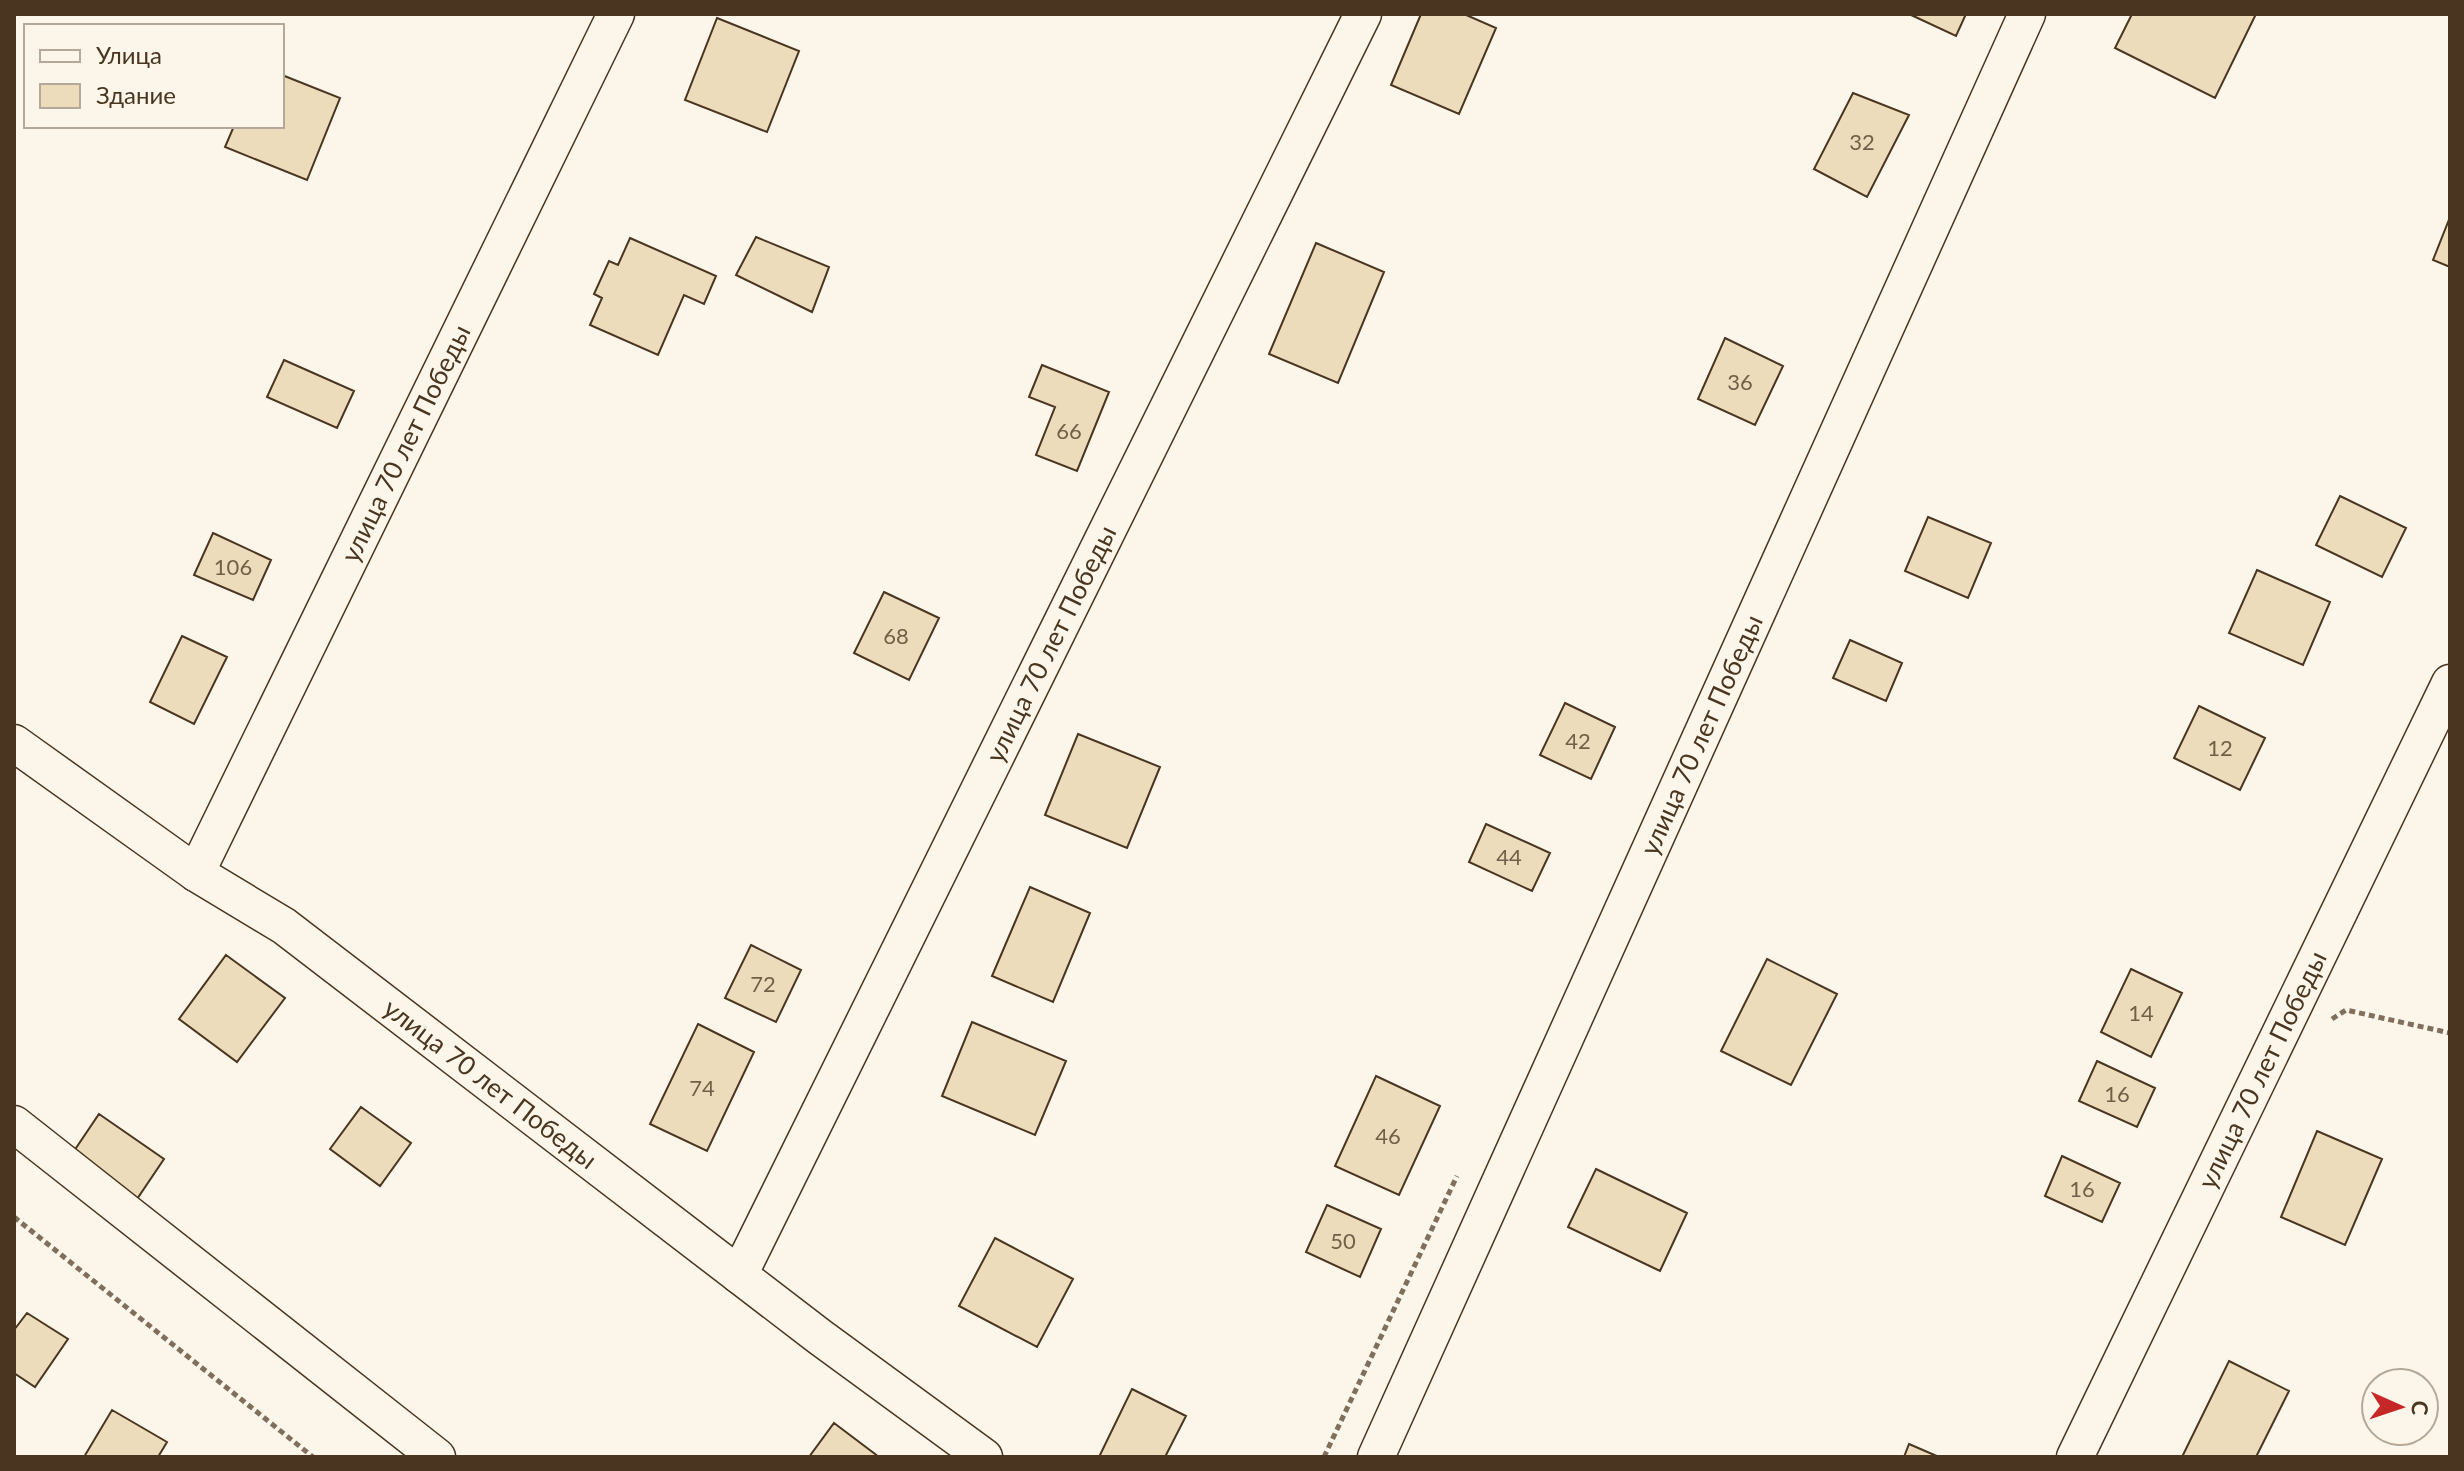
<svg xmlns="http://www.w3.org/2000/svg" width="2464" height="1471" viewBox="0 0 2464 1471" font-family="Lato,sans-serif">
	<rect width="100%" height="100%" fill="#fbf6e9"/>
	<path fill="#ecdcbc" stroke="#4a3520" stroke-width="2" d="M1421,14H1464L1496,28L1459,114L1391,85Z
		M1909,14H1966L1956,36Z
		M2132,14H2256L2215,98L2115,48Z
		M717,18L799,51L767,132L685,100Z
		M282,75L340,98L307,180L225,147L234,126H282Z
		M1853,93L1909,115L1867,197L1814,169Z
		M2450,217V267L2433,260Z
		M756,237L829,267L812,312L736,275Z
		M630,238L716,276L704,304L684,295L658,355L590,325L602,298L594,294L609,261L618,265Z
		M1316,243L1384,272L1338,383L1269,354Z
		M1725,338L1783,366L1755,425L1698,399Z
		M284,360L354,391L337,428L267,397Z
		M1042,365L1109,392L1077,471L1036,455L1055,407L1029,397Z
		M2340,496L2406,528L2382,577L2316,545Z
		M1928,517L1991,543L1968,598L1905,571Z
		M213,533L271,560L253,600L194,575Z
		M2257,570L2330,602L2303,665L2229,633Z
		M884,592L939,618L909,680L854,653Z
		M182,636L227,657L194,724L150,702Z
		M1850,640L1902,663L1886,701L1833,678Z
		M1565,703L1615,727L1591,779L1540,755Z
		M2199,706L2265,738L2240,790L2174,758Z
		M1078,734L1160,767L1127,848L1045,815Z
		M1486,824L1550,853L1532,891L1469,862Z
		M1030,887L1090,913L1053,1002L992,976Z
		M751,945L801,970L776,1022L725,998Z
		M226,955L285,998L237,1062L179,1019Z
		M1767,959L1837,994L1791,1085L1721,1051Z
		M2131,969L2182,993L2151,1057L2101,1032Z
		M972,1022L1066,1061L1035,1135L942,1096Z
		M698,1024L754,1052L707,1151L650,1124Z
		M2097,1061L2155,1088L2137,1127L2079,1101Z
		M1376,1076L1440,1106L1399,1195L1335,1166Z
		M361,1107L411,1143L380,1186L330,1149Z
		M99,1114L164,1159L137,1199L72,1154Z
		M2317,1131L2382,1159L2345,1245L2281,1217Z
		M2062,1156L2120,1183L2102,1222L2045,1196Z
		M1596,1169L1687,1213L1660,1271L1568,1227Z
		M1327,1205L1381,1229L1360,1277L1306,1252Z
		M995,1238L1073,1279L1037,1347L959,1306Z
		M27,1313L68,1339L35,1387L14,1373V1330Z
		M2229,1361L2289,1391L2256,1457H2182Z
		M1132,1389L1186,1416L1165,1457H1099Z
		M112,1410L167,1442L158,1457H84Z
		M834,1423L879,1457H809Z
		M1909,1444L1939,1457H1904Z"/>
	<g fill="none" stroke-linecap="round" stroke-linejoin="round">
		<defs>
			<g id="street">
				<path id="s1" d="M14,743L196,873L284,926L820,1337L984,1457"/>
				<path id="s2" d="M196,873L616,14"/>
				<path d="M14,1124L437,1457"/>
				<path id="s3" d="M739,1275L1363,14"/>
				<path id="s4" d="M1376,1457L2027,14"/>
				<path id="s5" d="M2075,1457L2450,683"/>
			</g>
		</defs>
		<use href="#street" stroke="#4a3520" stroke-width="39"/>
		<path stroke="#7f6f5c" stroke-width="5" stroke-dasharray="6 4" stroke-linecap="butt" d="M2332,1019L2346,1010L2450,1033
			M14,1217L313,1457
			M1324,1457L1457,1176"/>
		<use href="#street" stroke="#fbf6e9" stroke-width="36"/>
	</g>
	<g text-anchor="middle" stroke-width="6" stroke-linejoin="round" paint-order="stroke">
		<g font-size="22" fill="#725f47">
			<text x="1862" y="150">32</text>
			<text x="1740" y="390">36</text>
			<text x="1069" y="439">66</text>
			<text x="233" y="575">106</text>
			<text x="896" y="644">68</text>
			<text x="1578" y="749">42</text>
			<text x="2220" y="756">12</text>
			<text x="1509" y="865">44</text>
			<text x="763" y="992">72</text>
			<text x="2141" y="1021">14</text>
			<text x="702" y="1096">74</text>
			<text x="2117" y="1102">16</text>
			<text x="1388" y="1144">46</text>
			<text x="2082" y="1197">16</text>
			<text x="1343" y="1249">50</text>
		</g>
		<g font-size="26" fill="#4a3520" stroke="#fbf6e9">
			<text dy="9" stroke="none"><textPath href="#s2" startOffset="478">улица 70 лет Победы</textPath></text>
			<text dy="9" stroke="none"><textPath href="#s3" startOffset="704">улица 70 лет Победы</textPath></text>
			<text dy="9" stroke="none"><textPath href="#s4" startOffset="792">улица 70 лет Победы</textPath></text>
			<text dy="9" stroke="none"><textPath href="#s5" startOffset="430">улица 70 лет Победы</textPath></text>
			<text dy="9" stroke="none"><textPath href="#s1" startOffset="586">улица 70 лет Победы</textPath></text>
		</g>
	</g>
	<rect width="2464" height="1471" fill="none" stroke="#4a3520" stroke-width="32"/>
	<rect x="24" y="24" width="260" height="104" fill="#fbf6e9" stroke="#b4a999" stroke-width="2"/>
	<rect x="40" y="50" width="40" height="12" fill="#fbf6e9" stroke="#b4a999" stroke-width="2"/>
	<text x="96" y="64" font-size="24" fill="#4a3520">Улица</text>
	<rect x="40" y="84" width="40" height="24" fill="#ecdcbc" stroke="#b4a999" stroke-width="2"/>
	<text x="96" y="104" font-size="24" fill="#4a3520">Здание</text>
	<g transform="translate(2400 1407) rotate(93)"><circle r="38" fill="#fbf6e9" stroke="#b4a999" stroke-width="2"/>
	<path d="M0-6L14 30L0 20L-14 30Z" fill="#c62828"/>
	<text y="-12" font-size="22" font-weight="bold" text-anchor="middle" fill="#4a3520">С</text>
	</g>
</svg>
